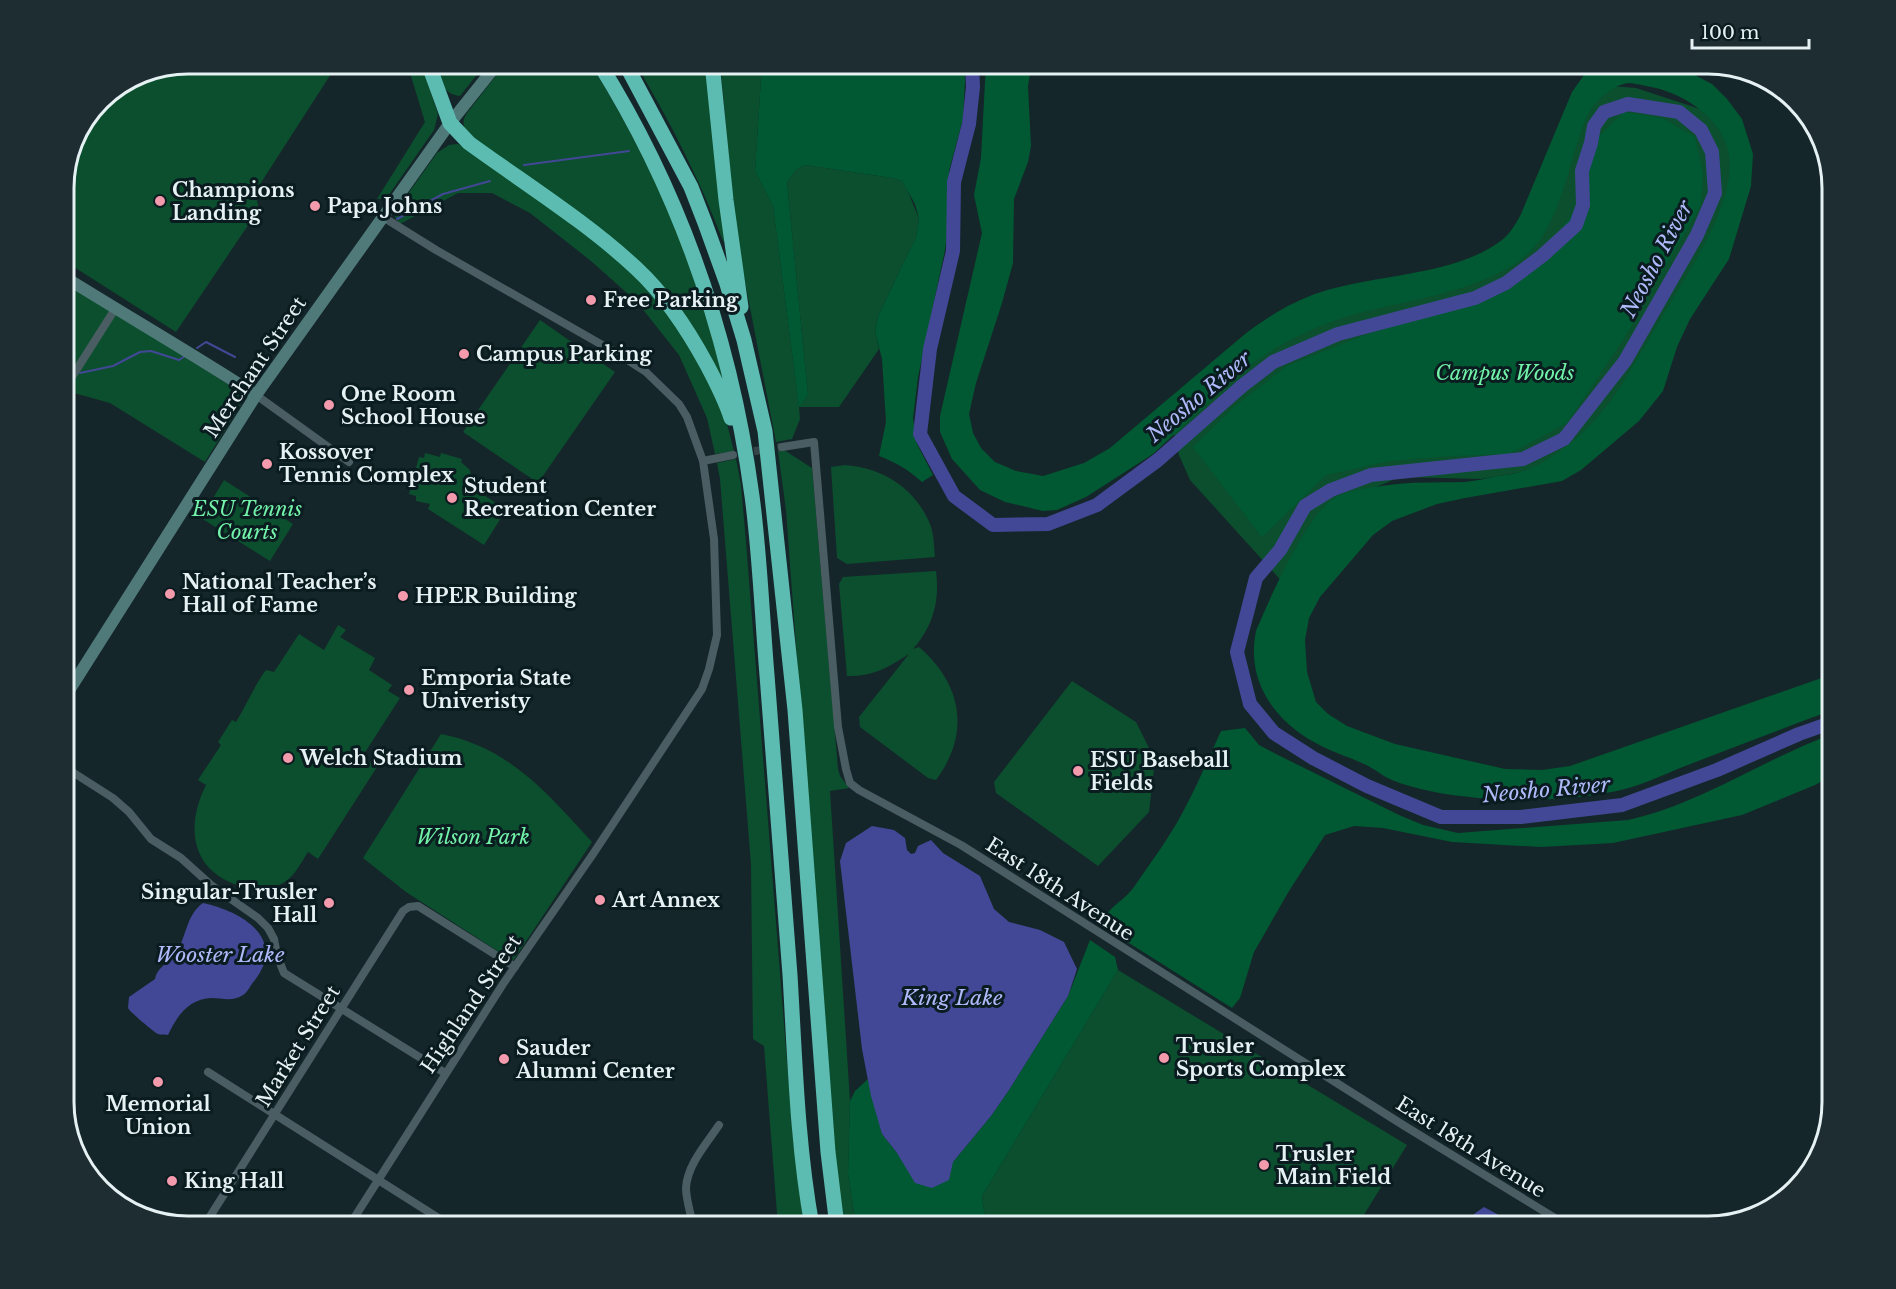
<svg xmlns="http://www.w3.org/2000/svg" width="1896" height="1289" viewBox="0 0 1896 1289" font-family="'Libre Baskerville',serif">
	<rect width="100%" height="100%" fill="#15262a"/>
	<path fill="#0b4f2e" d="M188,63H338L255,192L259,209L176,332L63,260V180L76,133L100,99L140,72Z
		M407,63H421L438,114L434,130L388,196L383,199H377L425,122Z
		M431,63H486L460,96C443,95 438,77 431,63Z
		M506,63H590C627,122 659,185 685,250C702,294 713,341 725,387L673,303L474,140C466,131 459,125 467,113Z
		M635,63H709L728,241H723C700,180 669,119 635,63Z
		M720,63H762L755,171L773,206L799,406L808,395L787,182L796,170L805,165L892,178L902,181L907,189L919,219L916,237L878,316L875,332L879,349L839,407H799L800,419L792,439L776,442L742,266L735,222Z
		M1611,86L1636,88L1706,111L1738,156L1734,196L1628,389L1577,445L1546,468L1481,479L1400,477L1324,509L1287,587L1190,480L1179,455L1172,427L1254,343L1496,270L1590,99Z
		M457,144L464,146L608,250L648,288L688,340L726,420L734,451L715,454L707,418L679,355L637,302L591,261L530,213L492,193H458L400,224L395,217V212L437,153L449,145Z
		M77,288L246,396L205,462L110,403L63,390V311Z
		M540,320L615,372L538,483L463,432Z
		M784,450L812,468L838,769L840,776L849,788L830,791L850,1101L848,1173L856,1226H843L835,1174L786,510L778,451Z
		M425,453L440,457L441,453L462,459L461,462L470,470L472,483L476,484L475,489L506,510L484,545L428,509L430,504L416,501V496L409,494L419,457L424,458Z
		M736,459L741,485L746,542L793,1138L804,1226H778L764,1046L753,1039L751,864L720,479L717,463Z
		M845,465C883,468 915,488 930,524C934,534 934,546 935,557L847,564L837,558L831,467Z
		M224,480L293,524L270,561L201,518Z
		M936,571C940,601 933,626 913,649L919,647C962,684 971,733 936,780L928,778L860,727L859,717L909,654C887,668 875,676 847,676L839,584L843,577Z
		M338,625L346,630L340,637L375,658L369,670L392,685L388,691L400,698L362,757L377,767L318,859L308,852C300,864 294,878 281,884C269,890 252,890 240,886C191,871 185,827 206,785L198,780L221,745L218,742L232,720L236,722C247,704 254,686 266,670L274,672L299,634L324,650Z
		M1072,681L1136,722L1155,760L1149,812L1098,866L996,793L994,782Z
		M441,734C509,747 547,793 592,842L513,961L406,892L363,858Z
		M1118,970L1407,1145L1357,1226H986L982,1196Z"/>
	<path fill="#005932" d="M762,63H966L963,119L949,171L950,185L948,226L945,250L918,377L913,418L917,444L933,475L922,482C909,470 895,462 879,456L886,422L882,359L875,332L878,316L916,237L919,219L915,204L902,181L892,178L805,165L796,170L787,182L808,395L799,407L773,206L755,171Z
		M986,63H1032L1028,86L1031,146L1028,162L1014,199L1013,263L1002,303L976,383L969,414L973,433L981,448L995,462L1016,471L1043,476L1084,463L1110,448L1245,334C1269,316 1293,301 1321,292C1376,274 1456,276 1502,240C1511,233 1516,223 1521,214L1572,92L1584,75L1597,67L1609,63H1657L1683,69L1712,84L1727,99L1742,119L1753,154L1751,186L1729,259L1690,319L1677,347L1663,391L1639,421L1581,470L1562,481L1465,498L1437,504L1392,521L1373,535L1320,597L1309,618L1305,640L1307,672L1316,702L1328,714L1347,726L1395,744L1505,769L1542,770L1570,766L1833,674V710C1786,727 1740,745 1693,763C1671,771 1648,783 1625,789C1563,805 1451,804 1392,780C1382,776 1374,768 1364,764C1347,756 1331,752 1314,742C1273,719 1246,680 1256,631C1271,596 1301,527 1329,502C1343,490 1364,489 1382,486C1411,481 1436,483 1465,482C1474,481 1484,479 1493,477C1504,475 1518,474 1529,469C1570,451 1603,416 1626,378C1641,353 1656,327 1671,302C1694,263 1728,212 1730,166C1731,123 1685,92 1646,86C1641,85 1633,83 1628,83C1610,86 1593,103 1586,118C1570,158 1565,200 1542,237C1510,289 1407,299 1352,315C1312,327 1271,347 1239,374L1153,454L1086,497L1057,510L1043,511L1005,502L980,490L952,459L940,432V416L982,233L974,195L981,158Z
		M1624,112L1662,118L1695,137L1703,173L1701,205L1623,340L1567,423L1509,454L1452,456L1390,461L1326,475L1262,537L1193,447L1236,405L1287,366L1370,333L1473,304L1534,267L1586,195V170L1598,137Z
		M1245,728L1259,745L1274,753L1399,815L1423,825L1458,833L1628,820C1701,804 1763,759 1833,734V775L1815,785L1742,815L1613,843L1541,847L1452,842L1383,828L1354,826L1325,835L1289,891L1254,952L1240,998L1232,1008L1102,926C1107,905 1125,902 1136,884C1154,858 1174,831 1188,802C1200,779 1210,755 1221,731Z
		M1090,940L1115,957L1118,970L982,1196L986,1226H856L848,1173L850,1101L855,1091L868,1079L882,1134L897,1153L953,1162L991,1116L1009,1090L1068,996Z"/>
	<path fill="#424896" d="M872,826L894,830L905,838L907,850L911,854L915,853L918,846L931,840L943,853L980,876L994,909L1009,922L1040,930L1064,942L1077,969L1068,996L1009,1090L991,1116L953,1162L949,1180L932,1188L915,1183L897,1153L882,1134L871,1096L862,1049L840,861L846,843Z
		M203,903C241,911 287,938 255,980C251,984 248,992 243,995C233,1002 222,998 212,998C188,999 177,1016 168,1035C164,1034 161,1035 158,1034C155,1033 130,1012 128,1008L129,997L155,979C157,967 169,963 176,953C187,936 186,915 203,903Z
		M1484,1207L1519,1226H1468L1474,1214Z"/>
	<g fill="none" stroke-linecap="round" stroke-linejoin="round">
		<path stroke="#424896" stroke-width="2" d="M524,165L629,151
			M397,219L443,194L490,181
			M197,348L206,342L235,357
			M63,369L64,368
			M80,373L113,366L140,352L151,351L179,360L185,356"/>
		<path stroke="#424896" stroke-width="14" d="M972,63L973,87L969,124L954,182L953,251L930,349L920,434L954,496L993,525L1048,524L1097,505L1158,460L1242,386L1273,362L1338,334L1475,298L1506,283L1542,256L1576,225L1583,205L1582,171L1591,143L1594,126L1604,112L1628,104L1679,112L1701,130L1712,152L1715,193L1697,235L1625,361L1564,439L1523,459L1371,475L1331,490L1305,506L1280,550L1256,578L1237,652L1250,704L1274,733L1313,758L1367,786L1441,817H1521L1622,805L1717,770L1799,734L1833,722"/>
		<path stroke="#344448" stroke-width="8" stroke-dasharray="8 4" stroke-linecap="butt" d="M742,453L782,447"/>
		<path stroke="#4a5d62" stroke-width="8" d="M63,391L115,309
			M256,395L349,462
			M782,447L814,442L838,727L846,769L850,783L859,790L961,845L1403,1125L1568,1226
			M703,461L733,455
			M63,766L113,798L129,812L151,839L181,858L211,885L258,918L268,928L274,939L277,955L284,973L445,1073
			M208,1072L451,1226
			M204,1226L403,911L409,907L418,906L515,967
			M349,1226L503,984L593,854L702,689L709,669L717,635L714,539L703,461L687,417L679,404L646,372L618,354L436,250L383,217
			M693,1226C691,1214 686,1200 686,1188C687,1165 707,1143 719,1125"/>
		<path stroke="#507a7a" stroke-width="12" d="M63,276C127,316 193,354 256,395
			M63,700L256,395L450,123L498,63"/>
		<path stroke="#5dbcb2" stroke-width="15" d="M428,63L450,123L469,143C524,183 588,223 637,269C666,296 688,330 707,365C716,382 725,399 731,418
			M599,63C682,196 731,340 752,496C760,555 762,616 767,675C775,775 783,875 790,975C795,1058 797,1143 812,1226
			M625,63L691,187L705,223L727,284L744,340L765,431L795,710L828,1152L837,1226
			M712,63L726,200L741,307"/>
	</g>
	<g fill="#f39aac" stroke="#0b1c20" stroke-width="2">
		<circle cx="160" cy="201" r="6"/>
		<circle cx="315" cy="206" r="6"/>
		<circle cx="591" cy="300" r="6"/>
		<circle cx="464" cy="354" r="6"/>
		<circle cx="329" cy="405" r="6"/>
		<circle cx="267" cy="464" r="6"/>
		<circle cx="452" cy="498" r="6"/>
		<circle cx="170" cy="594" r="6"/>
		<circle cx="403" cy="596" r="6"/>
		<circle cx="409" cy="690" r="6"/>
		<circle cx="288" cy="758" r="6"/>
		<circle cx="1078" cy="771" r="6"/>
		<circle cx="600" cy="900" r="6"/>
		<circle cx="329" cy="903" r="6"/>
		<circle cx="1164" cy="1058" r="6"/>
		<circle cx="504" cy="1059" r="6"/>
		<circle cx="158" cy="1082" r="6"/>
		<circle cx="1264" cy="1165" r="6"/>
		<circle cx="172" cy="1181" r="6"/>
	</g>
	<g text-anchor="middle" stroke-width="6" stroke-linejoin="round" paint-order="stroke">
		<g font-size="20" font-weight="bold" fill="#e6f1f4" stroke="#0b1c20" text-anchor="start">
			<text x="172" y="197">Champions<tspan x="172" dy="23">Landing</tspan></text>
			<text x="327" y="213">Papa Johns</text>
			<text x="603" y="307">Free Parking</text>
			<text x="476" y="361">Campus Parking</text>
			<text x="341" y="401">One Room<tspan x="341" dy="23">School House</tspan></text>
			<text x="279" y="459">Kossover<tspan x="279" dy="23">Tennis Complex</tspan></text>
			<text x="464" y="493">Student<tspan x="464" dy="23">Recreation Center</tspan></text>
			<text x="182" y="589">National Teacher’s<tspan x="182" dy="23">Hall of Fame</tspan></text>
			<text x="415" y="603">HPER Building</text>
			<text x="421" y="685">Emporia State<tspan x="421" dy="23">Univeristy</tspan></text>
			<text x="300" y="765">Welch Stadium</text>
			<text x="1090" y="767">ESU Baseball<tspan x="1090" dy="23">Fields</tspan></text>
			<text x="317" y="899" text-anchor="end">Singular-Trusler<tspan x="317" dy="23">Hall</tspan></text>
			<text x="612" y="907">Art Annex</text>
			<text x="1176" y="1053">Trusler<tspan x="1176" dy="23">Sports Complex</tspan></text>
			<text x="516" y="1055">Sauder<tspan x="516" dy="23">Alumni Center</tspan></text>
			<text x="158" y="1111" text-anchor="middle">Memorial<tspan x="158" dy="23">Union</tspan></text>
			<text x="1276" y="1161">Trusler<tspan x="1276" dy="23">Main Field</tspan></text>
			<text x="184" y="1188">King Hall</text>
		</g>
		<g font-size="20" fill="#e6f1f4" stroke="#0b1c20">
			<text transform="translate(255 367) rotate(-56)" y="7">Merchant Street</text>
			<text transform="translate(1060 889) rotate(33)" y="7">East 18th Avenue</text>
			<text transform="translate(471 1004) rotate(-56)" y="7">Highland Street</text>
			<text transform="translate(298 1046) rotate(-58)" y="7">Market Street</text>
			<text transform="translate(1471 1147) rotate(32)" y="7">East 18th Avenue</text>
		</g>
		<g font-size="20" font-style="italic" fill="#72f3a9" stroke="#0b1c20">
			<text x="1505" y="380">Campus Woods</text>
			<text x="247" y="516">ESU Tennis<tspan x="247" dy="23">Courts</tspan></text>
			<text x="473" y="844">Wilson Park</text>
		</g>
		<g font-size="21" font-style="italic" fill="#afbafb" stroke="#0b1c20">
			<text transform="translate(1657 259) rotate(-62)" y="7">Neosho River</text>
			<text transform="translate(1199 397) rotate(-40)" y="7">Neosho River</text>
			<text transform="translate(1546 790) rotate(-5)" y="7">Neosho River</text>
			<text x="220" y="962">Wooster Lake</text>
			<text x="952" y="1005">King Lake</text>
		</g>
	</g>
	<path d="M0 0H1896V1289H0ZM188 74H1708A114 114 0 0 1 1822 188V1102A114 114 0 0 1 1708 1216H188A114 114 0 0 1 74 1102V188A114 114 0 0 1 188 74Z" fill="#1d2d31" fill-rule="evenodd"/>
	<path fill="none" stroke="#e6f1f4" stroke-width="3" d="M188 74H1708A114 114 0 0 1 1822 188V1102A114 114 0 0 1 1708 1216H188A114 114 0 0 1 74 1102V188A114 114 0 0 1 188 74Z"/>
	<path d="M1692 39v9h117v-9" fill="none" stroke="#e6f1f4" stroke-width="3"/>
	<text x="1701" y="39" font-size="18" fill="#e6f1f4" stroke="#0b1c20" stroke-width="4.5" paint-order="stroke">100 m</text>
</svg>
